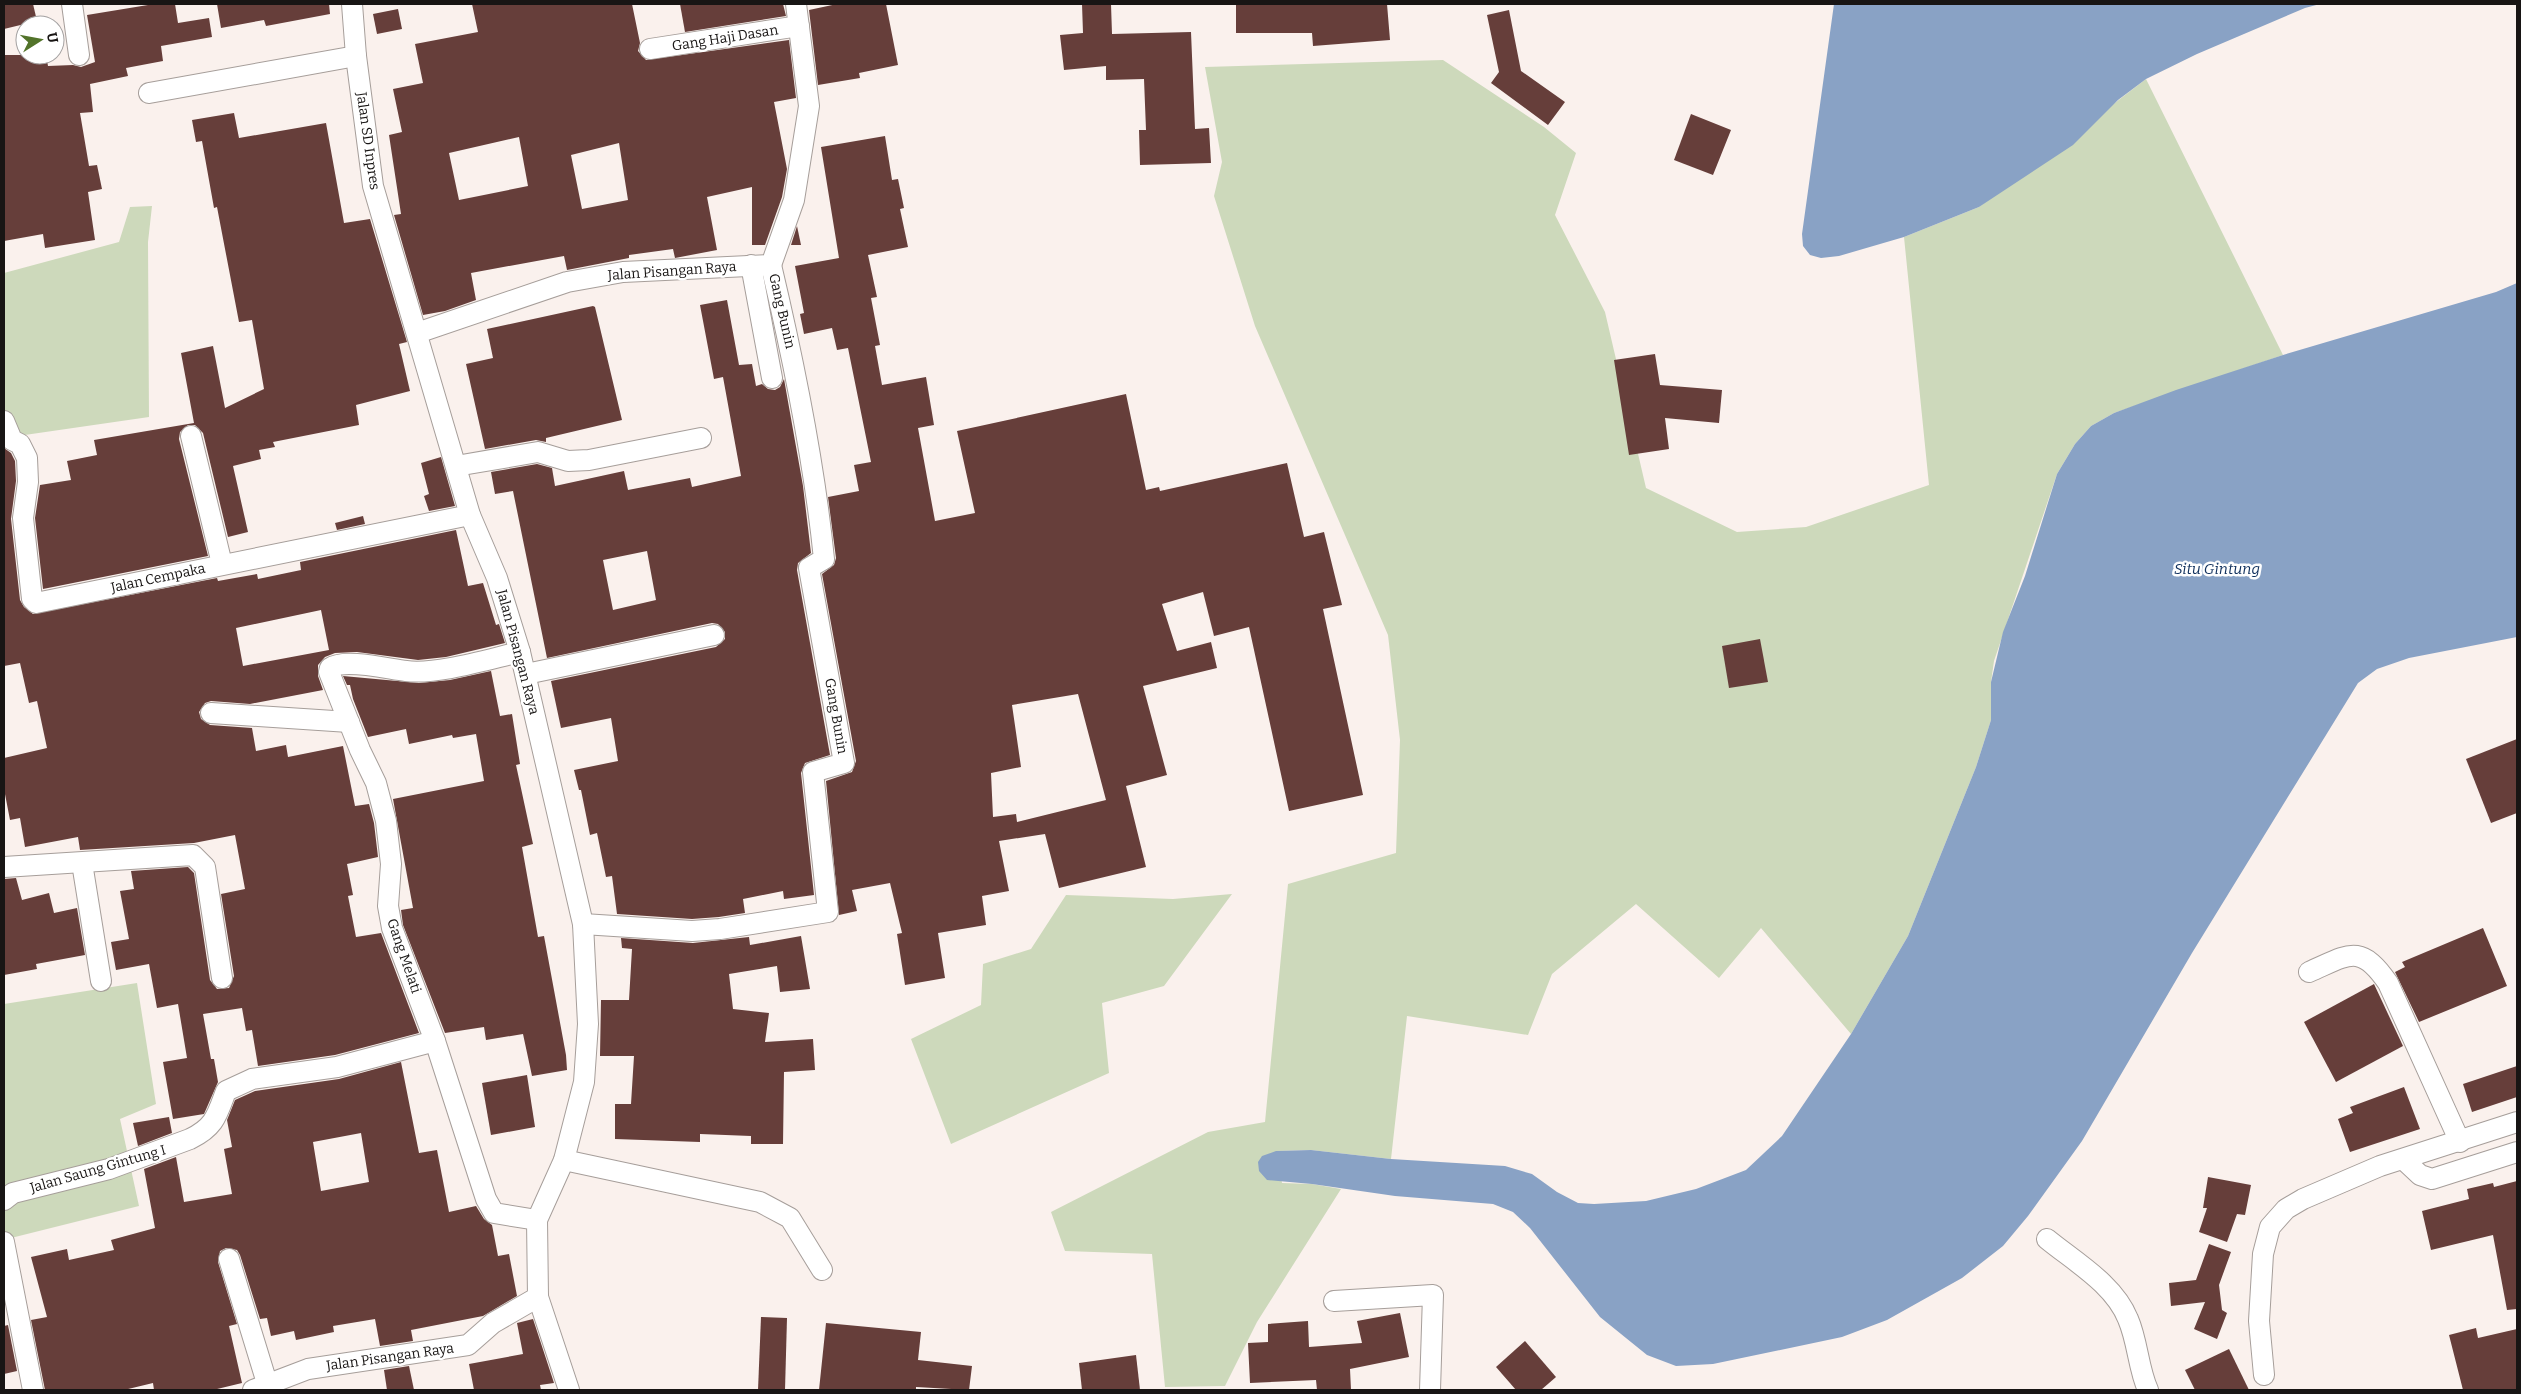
<svg xmlns="http://www.w3.org/2000/svg" width="2521" height="1394" font-family="Bitter,serif">
<rect width="100%" height="100%" fill="#faf1ed"/>
<g fill="#cdd9bb">
<path d="M 1443,60 L 1544,127 L 1576,153 L 1555,215 L 1605,312 L 1646,488 L 1737,532 L 1806,527 L 1929,485 L 1904,237 L 1979,207 L 2146,79 L 2283,355 L 2114,413 L 2091,426 L 2075,444 L 2057,474 L 1994,661 L 1991,682 L 1991,720 L 1976,767 L 1908,936 L 1851,1034 L 1761,928 L 1719,978 L 1636,904 L 1552,974 L 1528,1035 L 1407,1016 L 1391,1159 L 1311,1150 L 1276,1151 L 1282,1183 L 1312,1184 L 1341,1189 L 1257,1322 L 1225,1386 L 1165,1387 L 1152,1254 L 1065,1251 L 1051,1212 L 1208,1132 L 1265,1122 L 1288,884 L 1396,853 L 1400,740 L 1388,635 L 1255,326 L 1214,196 L 1222,162 L 1205,67 Z"/>
<path d="M 152,206 L 148,242 L 149,417 L 4,438 L 4,273 L 119,242 L 130,207 Z"/>
<path d="M 1232,894 L 1164,986 L 1102,1003 L 1109,1073 L 951,1144 L 911,1039 L 981,1005 L 983,964 L 1031,949 L 1066,895 L 1173,899 Z"/>
<path d="M 137,983 L 156,1104 L 120,1119 L 139,1206 L 7,1239 L 4,1228 L 4,1004 Z"/>
</g>
<g fill="#89a2c5">
<path d="M 1834,4 L 2320,4 L 2305,8 L 2197,54 L 2146,79 L 2118,100 L 2073,145 L 1979,207 L 1904,237 L 1839,256 L 1821,258 L 1810,255 L 1803,246 L 1802,234 Z"/>
<path d="M 2517,283 L 2517,637 L 2409,658 L 2377,669 L 2358,683 L 2192,953 L 2082,1141 L 2028,1216 L 2003,1246 L 1962,1278 L 1887,1320 L 1842,1337 L 1713,1364 L 1676,1366 L 1647,1355 L 1600,1317 L 1530,1228 L 1513,1212 L 1493,1204 L 1395,1196 L 1312,1184 L 1267,1180 L 1259,1171 L 1258,1162 L 1262,1156 L 1276,1151 L 1311,1150 L 1391,1159 L 1505,1166 L 1532,1174 L 1557,1192 L 1578,1203 L 1594,1204 L 1646,1201 L 1696,1189 L 1746,1170 L 1782,1136 L 1851,1034 L 1908,936 L 1976,767 L 1991,720 L 1991,682 L 2003,632 L 2025,576 L 2057,474 L 2075,444 L 2091,426 L 2114,413 L 2176,390 L 2283,355 L 2496,292 Z"/>
</g>
<g fill="#663e3a" fill-rule="evenodd">
<path d="M 4,4 L 33,4 L 37,21 L 4,29 Z"/>
<path d="M 154,4 L 175,4 L 178,23 L 209,18 L 212,37 L 161,46 L 163,61 L 126,68 L 128,76 L 90,84 L 93,112 L 80,113 L 89,166 L 97,165 L 102,189 L 88,192 L 95,240 L 45,248 L 43,234 L 4,241 L 4,55 L 46,55 L 48,66 L 73,65 L 81,67 L 95,62 L 87,15 Z"/>
<path d="M 217,4 L 329,4 L 330,14 L 266,26 L 264,20 L 221,28 Z"/>
<path d="M 472,4 L 632,4 L 640,43 L 638,51 L 646,60 L 789,40 L 796,98 L 774,102 L 787,169 L 782,197 L 765,245 L 752,245 L 752,187 L 707,197 L 717,250 L 675,258 L 673,249 L 629,255 L 629,258 L 567,270 L 564,256 L 471,273 L 476,300 L 445,311 L 423,315 L 394,215 L 401,214 L 389,135 L 402,132 L 393,89 L 423,83 L 415,44 L 478,32 ZM 519,137 L 528,186 L 459,200 L 449,153 ZM 619,143 L 628,200 L 582,209 L 571,155 Z"/>
<path d="M 680,4 L 783,4 L 786,16 L 685,32 Z"/>
<path d="M 837,4 L 886,4 L 898,65 L 859,73 L 860,78 L 818,85 L 809,10 Z"/>
<path d="M 1082,4 L 1111,4 L 1112,34 L 1191,32 L 1195,129 L 1209,128 L 1211,163 L 1140,165 L 1139,130 L 1146,130 L 1144,79 L 1106,80 L 1106,66 L 1064,70 L 1060,35 L 1083,33 Z"/>
<path d="M 1236,4 L 1387,4 L 1390,40 L 1313,46 L 1312,33 L 1236,33 Z"/>
<path d="M 398,9 L 402,29 L 377,34 L 373,14 Z"/>
<path d="M 1509,10 L 1521,71 L 1565,102 L 1548,125 L 1491,83 L 1499,72 L 1487,15 Z"/>
<path d="M 234,113 L 239,138 L 326,123 L 344,223 L 370,219 L 407,342 L 399,344 L 410,391 L 356,405 L 359,425 L 273,442 L 275,447 L 259,450 L 261,459 L 233,466 L 248,532 L 228,537 L 203,433 L 195,425 L 188,425 L 180,432 L 179,439 L 208,556 L 43,589 L 35,518 L 40,485 L 71,480 L 67,461 L 97,455 L 94,440 L 194,423 L 181,353 L 213,346 L 225,408 L 264,389 L 252,320 L 239,322 L 217,207 L 214,208 L 202,141 L 196,142 L 192,120 Z"/>
<path d="M 1691,114 L 1731,130 L 1713,175 L 1674,160 Z"/>
<path d="M 885,136 L 892,180 L 898,179 L 904,208 L 900,209 L 908,247 L 868,255 L 877,297 L 871,298 L 880,345 L 875,346 L 882,385 L 926,377 L 934,425 L 918,428 L 935,521 L 975,513 L 957,431 L 1126,394 L 1146,490 L 1159,487 L 1160,491 L 1287,463 L 1304,537 L 1324,532 L 1342,605 L 1323,609 L 1363,795 L 1289,811 L 1249,627 L 1214,636 L 1203,592 L 1162,604 L 1177,651 L 1211,642 L 1217,668 L 1143,686 L 1167,775 L 1126,786 L 1146,867 L 1059,888 L 1045,834 L 999,841 L 1009,891 L 982,896 L 986,925 L 938,933 L 945,978 L 905,985 L 897,934 L 902,933 L 890,883 L 852,890 L 857,911 L 839,915 L 826,781 L 852,772 L 856,761 L 822,574 L 834,565 L 836,558 L 828,497 L 859,491 L 854,465 L 871,462 L 848,348 L 837,350 L 832,328 L 804,334 L 800,314 L 804,313 L 795,266 L 839,258 L 821,147 ZM 1078,694 L 1106,800 L 1017,822 L 1016,814 L 993,817 L 991,773 L 1021,767 L 1012,705 Z"/>
<path d="M 797,226 L 801,245 L 791,245 Z"/>
<path d="M 727,300 L 739,365 L 752,364 L 756,386 L 762,384 L 768,389 L 775,390 L 780,387 L 784,379 L 803,486 L 811,553 L 798,563 L 797,570 L 830,755 L 805,763 L 801,773 L 814,895 L 784,899 L 783,891 L 743,899 L 745,913 L 719,917 L 692,919 L 617,914 L 612,876 L 606,877 L 597,833 L 590,835 L 581,790 L 579,790 L 574,770 L 618,761 L 611,718 L 561,728 L 551,681 L 716,647 L 725,639 L 725,632 L 718,624 L 712,623 L 547,658 L 513,491 L 495,494 L 491,472 L 537,464 L 552,468 L 555,486 L 624,471 L 628,490 L 690,478 L 692,487 L 741,476 L 723,377 L 714,379 L 700,305 ZM 647,551 L 656,600 L 613,610 L 603,560 Z"/>
<path d="M 593,306 L 595,307 L 622,420 L 546,438 L 546,442 L 536,440 L 485,449 L 466,364 L 493,358 L 487,329 Z"/>
<path d="M 1655,354 L 1660,385 L 1722,390 L 1719,423 L 1665,418 L 1669,449 L 1629,455 L 1614,360 Z"/>
<path d="M 4,448 L 11,453 L 15,461 L 16,481 L 11,519 L 20,600 L 24,607 L 33,614 L 217,578 L 218,581 L 257,574 L 258,579 L 301,570 L 300,562 L 456,530 L 468,586 L 483,583 L 496,625 L 499,624 L 505,643 L 446,657 L 418,660 L 357,652 L 335,653 L 325,657 L 318,665 L 318,676 L 323,690 L 250,704 L 211,701 L 205,703 L 199,712 L 201,719 L 210,725 L 252,728 L 256,751 L 286,745 L 288,757 L 343,746 L 355,806 L 369,804 L 374,823 L 378,857 L 347,864 L 353,895 L 348,896 L 356,937 L 381,933 L 419,1033 L 335,1055 L 258,1066 L 252,1030 L 246,1031 L 242,1008 L 203,1014 L 211,1059 L 214,1059 L 218,1082 L 204,1114 L 173,1119 L 163,1062 L 187,1058 L 178,1004 L 157,1008 L 149,964 L 116,970 L 111,942 L 129,939 L 120,891 L 134,889 L 131,871 L 188,867 L 194,873 L 210,980 L 217,989 L 229,988 L 234,976 L 221,894 L 245,889 L 235,835 L 194,843 L 80,850 L 78,837 L 25,847 L 20,818 L 10,820 L 4,789 L 4,758 L 47,748 L 37,701 L 29,703 L 20,663 L 4,666 ZM 321,610 L 329,650 L 243,666 L 236,628 Z"/>
<path d="M 441,457 L 455,506 L 429,511 L 424,496 L 429,494 L 421,463 Z"/>
<path d="M 363,516 L 365,524 L 337,530 L 335,523 Z"/>
<path d="M 1760,639 L 1768,682 L 1729,688 L 1722,646 Z"/>
<path d="M 491,671 L 500,716 L 512,714 L 520,764 L 516,765 L 533,844 L 522,847 L 538,937 L 544,936 L 566,1055 L 567,1070 L 532,1076 L 523,1034 L 486,1040 L 484,1027 L 445,1033 L 403,925 L 401,910 L 413,908 L 393,799 L 484,781 L 476,734 L 453,738 L 452,735 L 409,744 L 406,729 L 368,737 L 353,699 L 350,685 L 347,685 L 343,676 L 419,683 L 450,680 Z"/>
<path d="M 2517,739 L 2517,813 L 2491,823 L 2466,759 Z"/>
<path d="M 16,878 L 22,900 L 49,893 L 54,913 L 77,908 L 85,955 L 36,964 L 37,969 L 4,975 L 4,879 Z"/>
<path d="M 2483,928 L 2507,986 L 2419,1022 L 2395,972 L 2405,967 L 2402,962 Z"/>
<path d="M 801,936 L 810,989 L 780,992 L 777,966 L 729,974 L 733,1009 L 769,1013 L 765,1042 L 813,1039 L 815,1070 L 784,1072 L 783,1144 L 751,1144 L 751,1136 L 700,1134 L 700,1142 L 615,1139 L 615,1104 L 631,1104 L 634,1056 L 600,1056 L 601,1000 L 629,1000 L 632,949 L 622,948 L 621,938 L 693,943 L 749,937 L 750,945 Z"/>
<path d="M 2374,984 L 2403,1046 L 2336,1082 L 2304,1022 Z"/>
<path d="M 401,1062 L 419,1153 L 437,1150 L 449,1212 L 476,1206 L 484,1219 L 492,1225 L 498,1256 L 509,1254 L 517,1296 L 483,1316 L 411,1330 L 413,1341 L 380,1346 L 375,1319 L 333,1326 L 334,1332 L 296,1340 L 294,1331 L 271,1336 L 267,1318 L 260,1319 L 240,1255 L 237,1250 L 226,1248 L 220,1251 L 218,1262 L 237,1324 L 229,1326 L 242,1383 L 213,1390 L 154,1390 L 153,1383 L 124,1390 L 45,1390 L 31,1320 L 47,1317 L 31,1257 L 67,1249 L 69,1260 L 114,1250 L 111,1240 L 155,1228 L 144,1169 L 176,1157 L 184,1202 L 232,1194 L 224,1149 L 232,1147 L 227,1120 L 235,1100 L 255,1091 L 339,1079 ZM 361,1133 L 369,1182 L 321,1191 L 313,1142 Z"/>
<path d="M 2517,1066 L 2517,1097 L 2472,1112 L 2463,1084 Z"/>
<path d="M 527,1075 L 535,1127 L 491,1135 L 482,1083 Z"/>
<path d="M 2404,1087 L 2420,1129 L 2350,1152 L 2338,1119 L 2353,1113 L 2350,1107 Z"/>
<path d="M 169,1117 L 172,1133 L 138,1146 L 133,1123 Z"/>
<path d="M 2208,1177 L 2251,1185 L 2245,1215 L 2237,1214 L 2227,1242 L 2199,1232 L 2207,1208 L 2203,1208 Z"/>
<path d="M 2517,1181 L 2517,1309 L 2507,1310 L 2493,1235 L 2431,1250 L 2422,1211 L 2469,1199 L 2467,1189 L 2493,1183 L 2494,1187 Z"/>
<path d="M 2209,1244 L 2231,1252 L 2219,1285 L 2222,1310 L 2227,1313 L 2217,1339 L 2194,1329 L 2205,1302 L 2171,1306 L 2169,1283 L 2196,1280 Z"/>
<path d="M 1400,1313 L 1409,1357 L 1350,1369 L 1351,1390 L 1317,1390 L 1316,1380 L 1250,1383 L 1248,1343 L 1268,1342 L 1268,1324 L 1308,1321 L 1309,1347 L 1362,1343 L 1357,1321 Z"/>
<path d="M 761,1317 L 787,1318 L 785,1390 L 758,1390 Z"/>
<path d="M 533,1319 L 554,1383 L 540,1385 L 541,1390 L 474,1390 L 469,1364 L 523,1354 L 517,1323 Z"/>
<path d="M 826,1323 L 921,1332 L 918,1360 L 972,1366 L 969,1390 L 916,1387 L 916,1390 L 819,1390 Z"/>
<path d="M 8,1325 L 17,1371 L 4,1374 L 4,1326 Z"/>
<path d="M 2476,1328 L 2478,1338 L 2517,1329 L 2517,1390 L 2463,1390 L 2449,1335 Z"/>
<path d="M 1525,1341 L 1556,1377 L 1541,1390 L 1516,1390 L 1496,1367 Z"/>
<path d="M 2229,1349 L 2249,1390 L 2195,1390 L 2185,1370 Z"/>
<path d="M 1136,1355 L 1140,1390 L 1082,1390 L 1079,1363 Z"/>
<path d="M 409,1366 L 414,1390 L 387,1390 L 384,1370 Z"/>
</g>
<g fill="none" stroke-linecap="round" stroke-linejoin="round">
<defs>
<g id="street">
<path d="M 72,4 L 79,55"/>
<path d="M 650,49 L 799,26"/>
<path d="M 149,93 L 356,56"/>
<path d="M 751,265 L 772,378"/>
<path d="M 771,265 L 794,200 L 809,106 L 796,4"/>
<path d="M 417,333 L 567,282 L 623,272 L 771,265"/>
<path d="M 4,421 L 12,440 L 20,444 L 27,458 L 28,482 L 23,518 L 32,599 L 36,603 L 470,515"/>
<path d="M 191,436 L 222,564"/>
<path d="M 456,466 L 538,452 L 568,461 L 589,460 L 701,438"/>
<path d="M 520,652 C 489,659 437,675 406,671 C 388,669 345,658 330,668 L 329,672 L 360,750 L 376,783 L 386,821 L 391,864 L 388,906 L 392,928 L 435,1041 L 486,1199 L 494,1213 L 537,1220"/>
<path d="M 526,674 L 714,635"/>
<path d="M 211,713 L 349,722"/>
<path d="M 82,863 L 101,981"/>
<path d="M 4,867 L 193,855 L 205,867 L 222,978"/>
<path d="M 583,924 L 692,931 L 720,929 L 828,912 L 813,772 L 844,763 L 809,568 L 824,559 C 814,459 794,362 771,265"/>
<path d="M 2309,972 C 2348,955 2360,942 2388,983 L 2460,1142"/>
<path d="M 564,1160 L 760,1202 L 790,1218 L 822,1270"/>
<path d="M 2404,1160 L 2420,1175 L 2432,1179 L 2517,1152"/>
<path d="M 4,1200 L 13,1193 L 109,1169 L 190,1139 C 215,1127 217,1115 226,1091 L 252,1079 L 337,1067 L 435,1041"/>
<path d="M 2047,1239 C 2075,1262 2114,1284 2128,1319 C 2138,1342 2138,1368 2148,1390"/>
<path d="M 4,1242 L 33,1390"/>
<path d="M 229,1259 L 267,1383"/>
<path d="M 538,1297 L 569,1390"/>
<path d="M 1334,1301 L 1433,1295 L 1430,1390"/>
<path d="M 2264,1375 L 2259,1321 L 2263,1254 L 2270,1227 L 2286,1209 L 2303,1199 L 2380,1166 L 2517,1122"/>
<path d="M 253,1390 L 308,1369 L 468,1345 L 493,1323 L 538,1297 L 537,1220 L 564,1160 L 584,1082 L 588,1024 L 583,924 L 520,652 L 497,578 L 470,515 L 373,186 L 356,56 L 352,4"/>
</g>
</defs>
<use href="#street" stroke="#a69e9a" stroke-width="22"/>
<use href="#street" stroke="#fff" stroke-width="20"/>
</g>
<g text-anchor="middle" dominant-baseline="central" stroke-width="5" stroke-linejoin="round" paint-order="stroke">
<g font-size="14" fill="#181514" stroke="#fff">
<text transform="translate(725 38) rotate(-9)">Gang Haji Dasan</text>
<text transform="translate(368 141) rotate(82)">Jalan SD Inpres</text>
<text transform="translate(672 271) rotate(-4)">Jalan Pisangan Raya</text>
<text transform="translate(782 311) rotate(77)">Gang Bunin</text>
<text transform="translate(158 578) rotate(-12)">Jalan Cempaka</text>
<text transform="translate(518 652) rotate(75)">Jalan Pisangan Raya</text>
<text transform="translate(836 716) rotate(80)">Gang Bunin</text>
<text transform="translate(404 956) rotate(71)">Gang Melati</text>
<text transform="translate(98 1169) rotate(-16)">Jalan Saung Gintung I</text>
<text transform="translate(390 1357) rotate(-8)">Jalan Pisangan Raya</text>
</g>
<g font-size="15" font-style="italic" fill="#10305d" stroke="#fff">
<text x="2217" y="569">Situ Gintung</text>
</g>
</g>
<rect width="2521" height="1394" fill="none" stroke="#181514" stroke-width="10"/>
<g transform="translate(40 40) rotate(79)"><circle r="24" fill="#ffffff" stroke="#a3a1a1"/>
<path d="M0-4L9 19L0 12L-9 19Z" fill="#52732a"/>
<text y="-8" font-size="14" font-weight="bold" text-anchor="middle" fill="#181514">U</text>
</g>
</svg>
